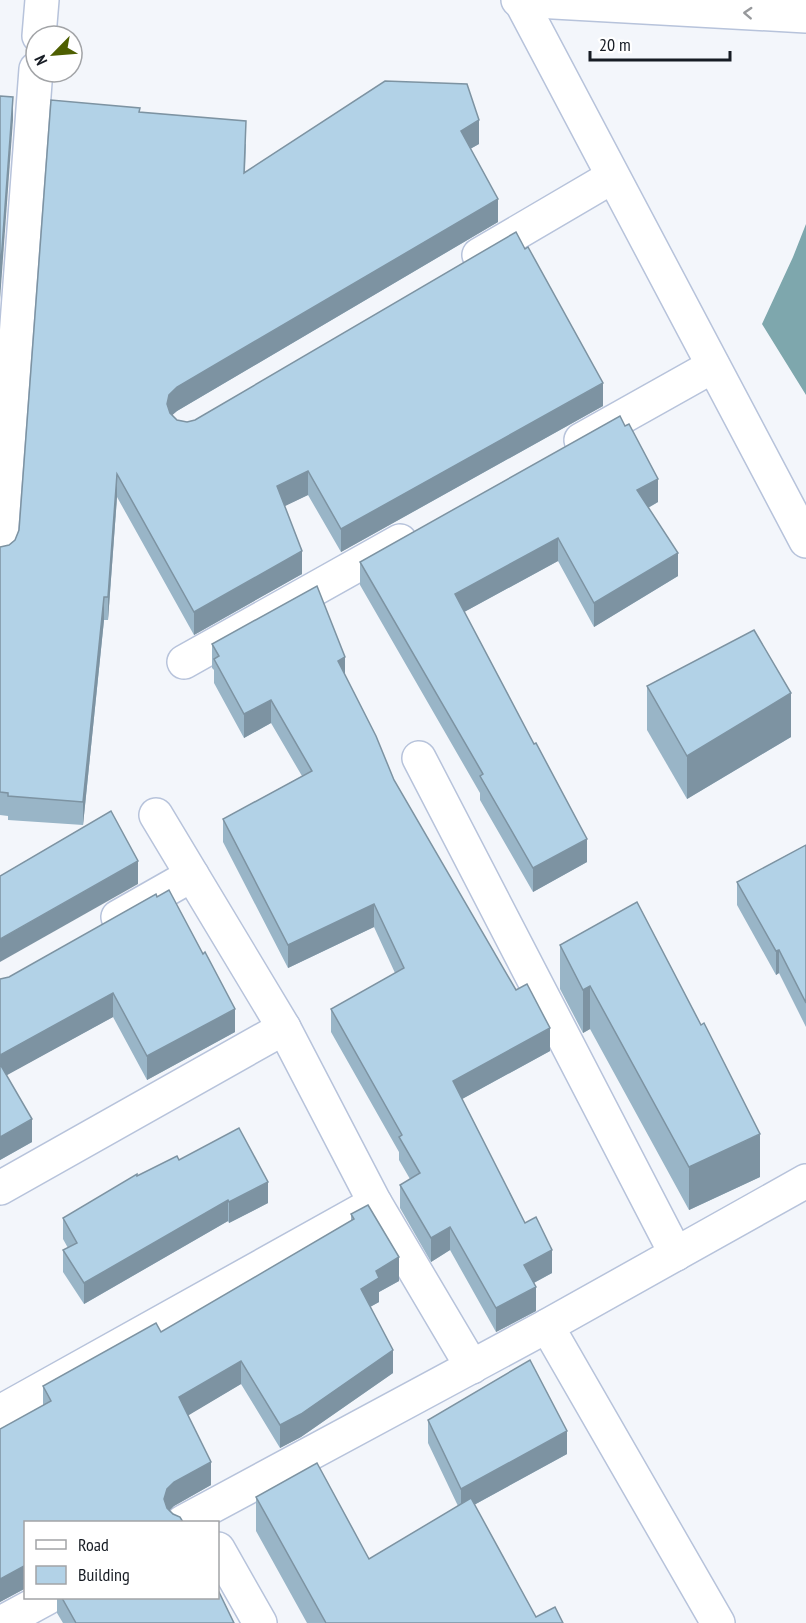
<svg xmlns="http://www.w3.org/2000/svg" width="806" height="1623" font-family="'PT Sans Narrow',sans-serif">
<rect width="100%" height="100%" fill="#f3f6fb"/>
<path fill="#7ea7ad" d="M 806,224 L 806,395 L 762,324 L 793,257 Z"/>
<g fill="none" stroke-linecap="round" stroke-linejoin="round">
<defs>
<g id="minor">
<path d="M 520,0 L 806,541"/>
<path d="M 39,36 L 42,0"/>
<path d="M 479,255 L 612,177"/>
<path d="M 581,440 L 713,366"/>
<path d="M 0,552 L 36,69"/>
<path d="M 184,662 L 400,541"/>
<path d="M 419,758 L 676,1254"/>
<path d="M 156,815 L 284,1028 L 375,1203 L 472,1367"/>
<path d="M 118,917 L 192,875"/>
<path d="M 0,1188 L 284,1028"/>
<path d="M 0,1412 L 375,1203"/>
<path d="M 183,1522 L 547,1326"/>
<path d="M 218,1549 L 260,1623"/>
<path d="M 1,1623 L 47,1598"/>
<path d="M 718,1623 L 547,1326 L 806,1181"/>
</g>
<path id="major" d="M 518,0 L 806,16"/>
</defs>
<use href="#minor" stroke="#b7c3db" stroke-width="36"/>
<use href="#major" stroke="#b7c3db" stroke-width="36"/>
<use href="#minor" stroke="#fff" stroke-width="33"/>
<use href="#major" stroke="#fff" stroke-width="33"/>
</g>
<g fill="#99b5c7">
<path d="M 140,112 L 246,144 L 245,172 L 479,144 L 470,149 L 498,222 L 177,411 L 172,415 L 177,420 L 187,422 L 603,406 L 341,552 L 308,495 L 284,506 L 302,574 L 194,635 L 117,497 L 108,620 L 104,620 L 83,825 L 8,820 L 8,816 L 0,815 L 0,547 L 9,545 L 15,540 L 19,530 Z"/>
<path d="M 658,502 L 648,508 L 678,576 L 594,627 L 558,561 L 464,612 L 587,862 L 533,892 L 480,800 L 480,793 L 360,585 L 360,562 Z"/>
<path d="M 212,644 L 345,675 L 394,780 L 550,1051 L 462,1099 L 525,1223 L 552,1273 L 534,1283 L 536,1311 L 496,1332 L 450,1250 L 431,1262 L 400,1208 L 400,1185 L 410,1179 L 399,1160 L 399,1152 L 331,1032 L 331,1009 L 395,973 L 374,927 L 288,968 L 223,842 L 223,819 L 302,776 L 271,723 L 244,738 L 214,683 L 214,670 L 212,668 Z"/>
<path d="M 647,686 L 791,737 L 687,799 L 647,730 Z"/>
<path d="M 806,845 L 806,1027 L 779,973 L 776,975 L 737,905 L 737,882 Z"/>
<path d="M 156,894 L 235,1032 L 147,1080 L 113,1017 L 6,1075 L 32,1142 L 0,1160 L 9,977 Z"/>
<path d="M 560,945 L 760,1177 L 689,1210 L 590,1029 L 583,1033 L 560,989 Z"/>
<path d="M 179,1160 L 268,1203 L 229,1223 L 228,1221 L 84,1304 L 63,1272 L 63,1250 L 68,1248 L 63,1239 L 63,1218 L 137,1176 Z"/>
<path d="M 351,1214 L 399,1281 L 379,1292 L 379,1302 L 370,1307 L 393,1373 L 301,1437 L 280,1448 L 241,1384 L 188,1415 L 211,1485 L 174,1506 L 169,1510 L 173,1514 L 26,1522 L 26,1588 L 0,1602 L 0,1429 L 43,1406 L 43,1386 L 161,1332 L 351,1221 Z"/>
<path d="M 428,1420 L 567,1454 L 474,1505 L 536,1617 L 563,1623 L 307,1623 L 256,1531 L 256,1497 L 369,1559 L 458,1506 L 428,1443 Z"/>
<path d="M 57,1598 L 218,1598 L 234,1623 L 63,1623 L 57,1613 Z"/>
</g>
<g fill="#7d93a2">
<path d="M 13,97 L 13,120 L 0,300 L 0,276 Z"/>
<path d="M 479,120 L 479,144 L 461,154 L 461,131 Z"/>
<path d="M 498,199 L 498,222 L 177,411 L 169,418 L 167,404 L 169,395 L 177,387 Z"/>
<path d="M 603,383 L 603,406 L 341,552 L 341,529 Z"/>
<path d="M 308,471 L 308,495 L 277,510 L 277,486 Z"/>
<path d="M 117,474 L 117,497 L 108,620 L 108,597 Z"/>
<path d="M 658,479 L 658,502 L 637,514 L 637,490 Z"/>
<path d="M 558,538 L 558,561 L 455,617 L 455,594 Z"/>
<path d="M 302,551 L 302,574 L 194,635 L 194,612 Z"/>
<path d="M 678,553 L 678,576 L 594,627 L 594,603 Z"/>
<path d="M 104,597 L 104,620 L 83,825 L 83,802 Z"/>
<path d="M 345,657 L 345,681 L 338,661 Z"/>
<path d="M 791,693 L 791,737 L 687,799 L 687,756 Z"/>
<path d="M 271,700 L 271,723 L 244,738 L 244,714 Z"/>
<path d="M 587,839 L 587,862 L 533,892 L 533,868 Z"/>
<path d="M 138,861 L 138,884 L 0,962 L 0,939 Z"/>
<path d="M 374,904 L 374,927 L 288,968 L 288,945 Z"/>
<path d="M 779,950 L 779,973 L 776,975 L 776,951 Z"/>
<path d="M 590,986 L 590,1029 L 583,1033 L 583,990 Z"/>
<path d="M 113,993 L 113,1017 L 0,1079 L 0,1055 Z"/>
<path d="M 235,1009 L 235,1032 L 147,1080 L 147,1056 Z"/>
<path d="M 550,1028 L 550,1051 L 453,1104 L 453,1081 Z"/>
<path d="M 32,1119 L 32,1142 L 0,1160 L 0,1137 Z"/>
<path d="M 760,1134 L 760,1177 L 689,1210 L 689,1167 Z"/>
<path d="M 268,1182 L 268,1203 L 229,1223 L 229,1202 Z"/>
<path d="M 228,1200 L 228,1221 L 84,1304 L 84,1283 Z"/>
<path d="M 450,1227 L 450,1250 L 431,1262 L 431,1238 Z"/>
<path d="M 552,1250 L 552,1273 L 524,1288 L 524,1265 Z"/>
<path d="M 399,1257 L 399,1281 L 379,1292 L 379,1302 L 361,1312 L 361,1289 L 376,1271 Z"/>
<path d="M 536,1287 L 536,1311 L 496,1332 L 496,1308 Z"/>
<path d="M 393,1350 L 393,1373 L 301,1437 L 280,1448 L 280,1425 Z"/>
<path d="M 241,1361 L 241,1384 L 179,1421 L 179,1397 Z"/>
<path d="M 567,1431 L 567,1454 L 461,1512 L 461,1489 Z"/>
<path d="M 211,1462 L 211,1485 L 174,1506 L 167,1513 L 164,1499 L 167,1489 L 174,1482 Z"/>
<path d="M 26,1565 L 26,1588 L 0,1602 L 0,1579 Z"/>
</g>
<g fill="#b2d2e7" stroke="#7d93a2" stroke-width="1.5">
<path d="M 385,81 L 467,84 L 479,120 L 461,131 L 498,199 L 177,387 L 169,395 L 167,404 L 170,413 L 177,420 L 187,422 L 195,420 L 516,232 L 525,249 L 528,247 L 603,383 L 341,529 L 308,471 L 277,486 L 302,551 L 194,612 L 117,474 L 108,597 L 104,597 L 83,802 L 8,796 L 8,793 L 0,792 L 0,547 L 9,545 L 15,540 L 19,530 L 51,100 L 140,108 L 139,112 L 246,121 L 244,173 Z"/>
<path d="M 0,96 L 13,97 L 0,276 Z"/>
<path d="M 620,416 L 625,426 L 629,424 L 658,479 L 637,490 L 678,553 L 594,603 L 558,538 L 455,594 L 534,744 L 536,743 L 587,839 L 533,868 L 480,776 L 483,774 L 360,562 Z"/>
<path d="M 317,586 L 345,657 L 338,661 L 376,736 L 394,780 L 516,990 L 527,984 L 550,1028 L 453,1081 L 525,1223 L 536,1217 L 552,1250 L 524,1265 L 536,1287 L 496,1308 L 450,1227 L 431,1238 L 400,1185 L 420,1173 L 399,1137 L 402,1135 L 331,1009 L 404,968 L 374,904 L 288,945 L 223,819 L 312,771 L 271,700 L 244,714 L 214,659 L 219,656 L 212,644 Z"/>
<path d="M 754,630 L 791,693 L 687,756 L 647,686 Z"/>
<path d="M 111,811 L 138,861 L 0,939 L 0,876 Z"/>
<path d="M 806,845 L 806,1003 L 779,950 L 776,951 L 737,882 Z"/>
<path d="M 169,890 L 203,954 L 205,952 L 235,1009 L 147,1056 L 113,993 L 0,1055 L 0,979 L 9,977 L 156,894 L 157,897 Z"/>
<path d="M 637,902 L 701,1025 L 704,1023 L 760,1134 L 689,1167 L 590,986 L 583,990 L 560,945 Z"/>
<path d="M 0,1064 L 32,1119 L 0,1137 Z"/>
<path d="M 239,1128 L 268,1182 L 229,1202 L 228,1200 L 84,1283 L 63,1250 L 77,1243 L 63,1218 L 137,1174 L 137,1176 L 177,1156 L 179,1160 Z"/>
<path d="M 368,1205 L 399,1257 L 376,1271 L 379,1278 L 361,1289 L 393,1350 L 301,1414 L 280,1425 L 241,1361 L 179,1397 L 211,1462 L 174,1482 L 167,1489 L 164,1499 L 167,1508 L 173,1514 L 180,1517 L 183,1522 L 26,1522 L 26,1565 L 0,1579 L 0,1429 L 51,1401 L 43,1386 L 156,1323 L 161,1332 L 354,1219 L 351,1214 Z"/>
<path d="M 530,1360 L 567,1431 L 461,1489 L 428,1420 Z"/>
<path d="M 317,1463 L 369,1559 L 471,1498 L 536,1617 L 555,1607 L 563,1623 L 326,1623 L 256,1497 Z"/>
<path d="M 218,1590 L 234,1623 L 76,1623 L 62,1598 L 218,1598 Z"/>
</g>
<defs><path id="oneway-chevron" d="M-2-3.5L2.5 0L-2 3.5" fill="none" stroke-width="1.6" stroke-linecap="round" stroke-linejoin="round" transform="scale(1.5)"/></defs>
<use stroke="#97999c" href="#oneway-chevron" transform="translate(748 13) rotate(-177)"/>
<rect x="24" y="1521" width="195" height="78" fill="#ffffff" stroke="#a2a4a7" stroke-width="1.5"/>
<rect x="36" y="1540" width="30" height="9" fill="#ffffff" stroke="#a2a4a7" stroke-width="1.5"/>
<text x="78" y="1551" font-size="18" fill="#171c24">Road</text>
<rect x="36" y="1566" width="30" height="18" fill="#b2d2e7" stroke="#a2a4a7" stroke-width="1.5"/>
<text x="78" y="1581" font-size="18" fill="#171c24">Building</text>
<g transform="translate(54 54) rotate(245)"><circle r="28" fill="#ffffff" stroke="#a2a4a7" stroke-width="1.5"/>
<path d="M0-4.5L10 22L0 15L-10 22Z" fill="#4e5f01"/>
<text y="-9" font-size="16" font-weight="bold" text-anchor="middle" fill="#171c24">N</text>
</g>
<path d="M590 51v9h140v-9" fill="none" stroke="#171c24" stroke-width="3"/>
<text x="599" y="51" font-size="18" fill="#171c24" stroke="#ffffff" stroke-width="4.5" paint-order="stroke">20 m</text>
</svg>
